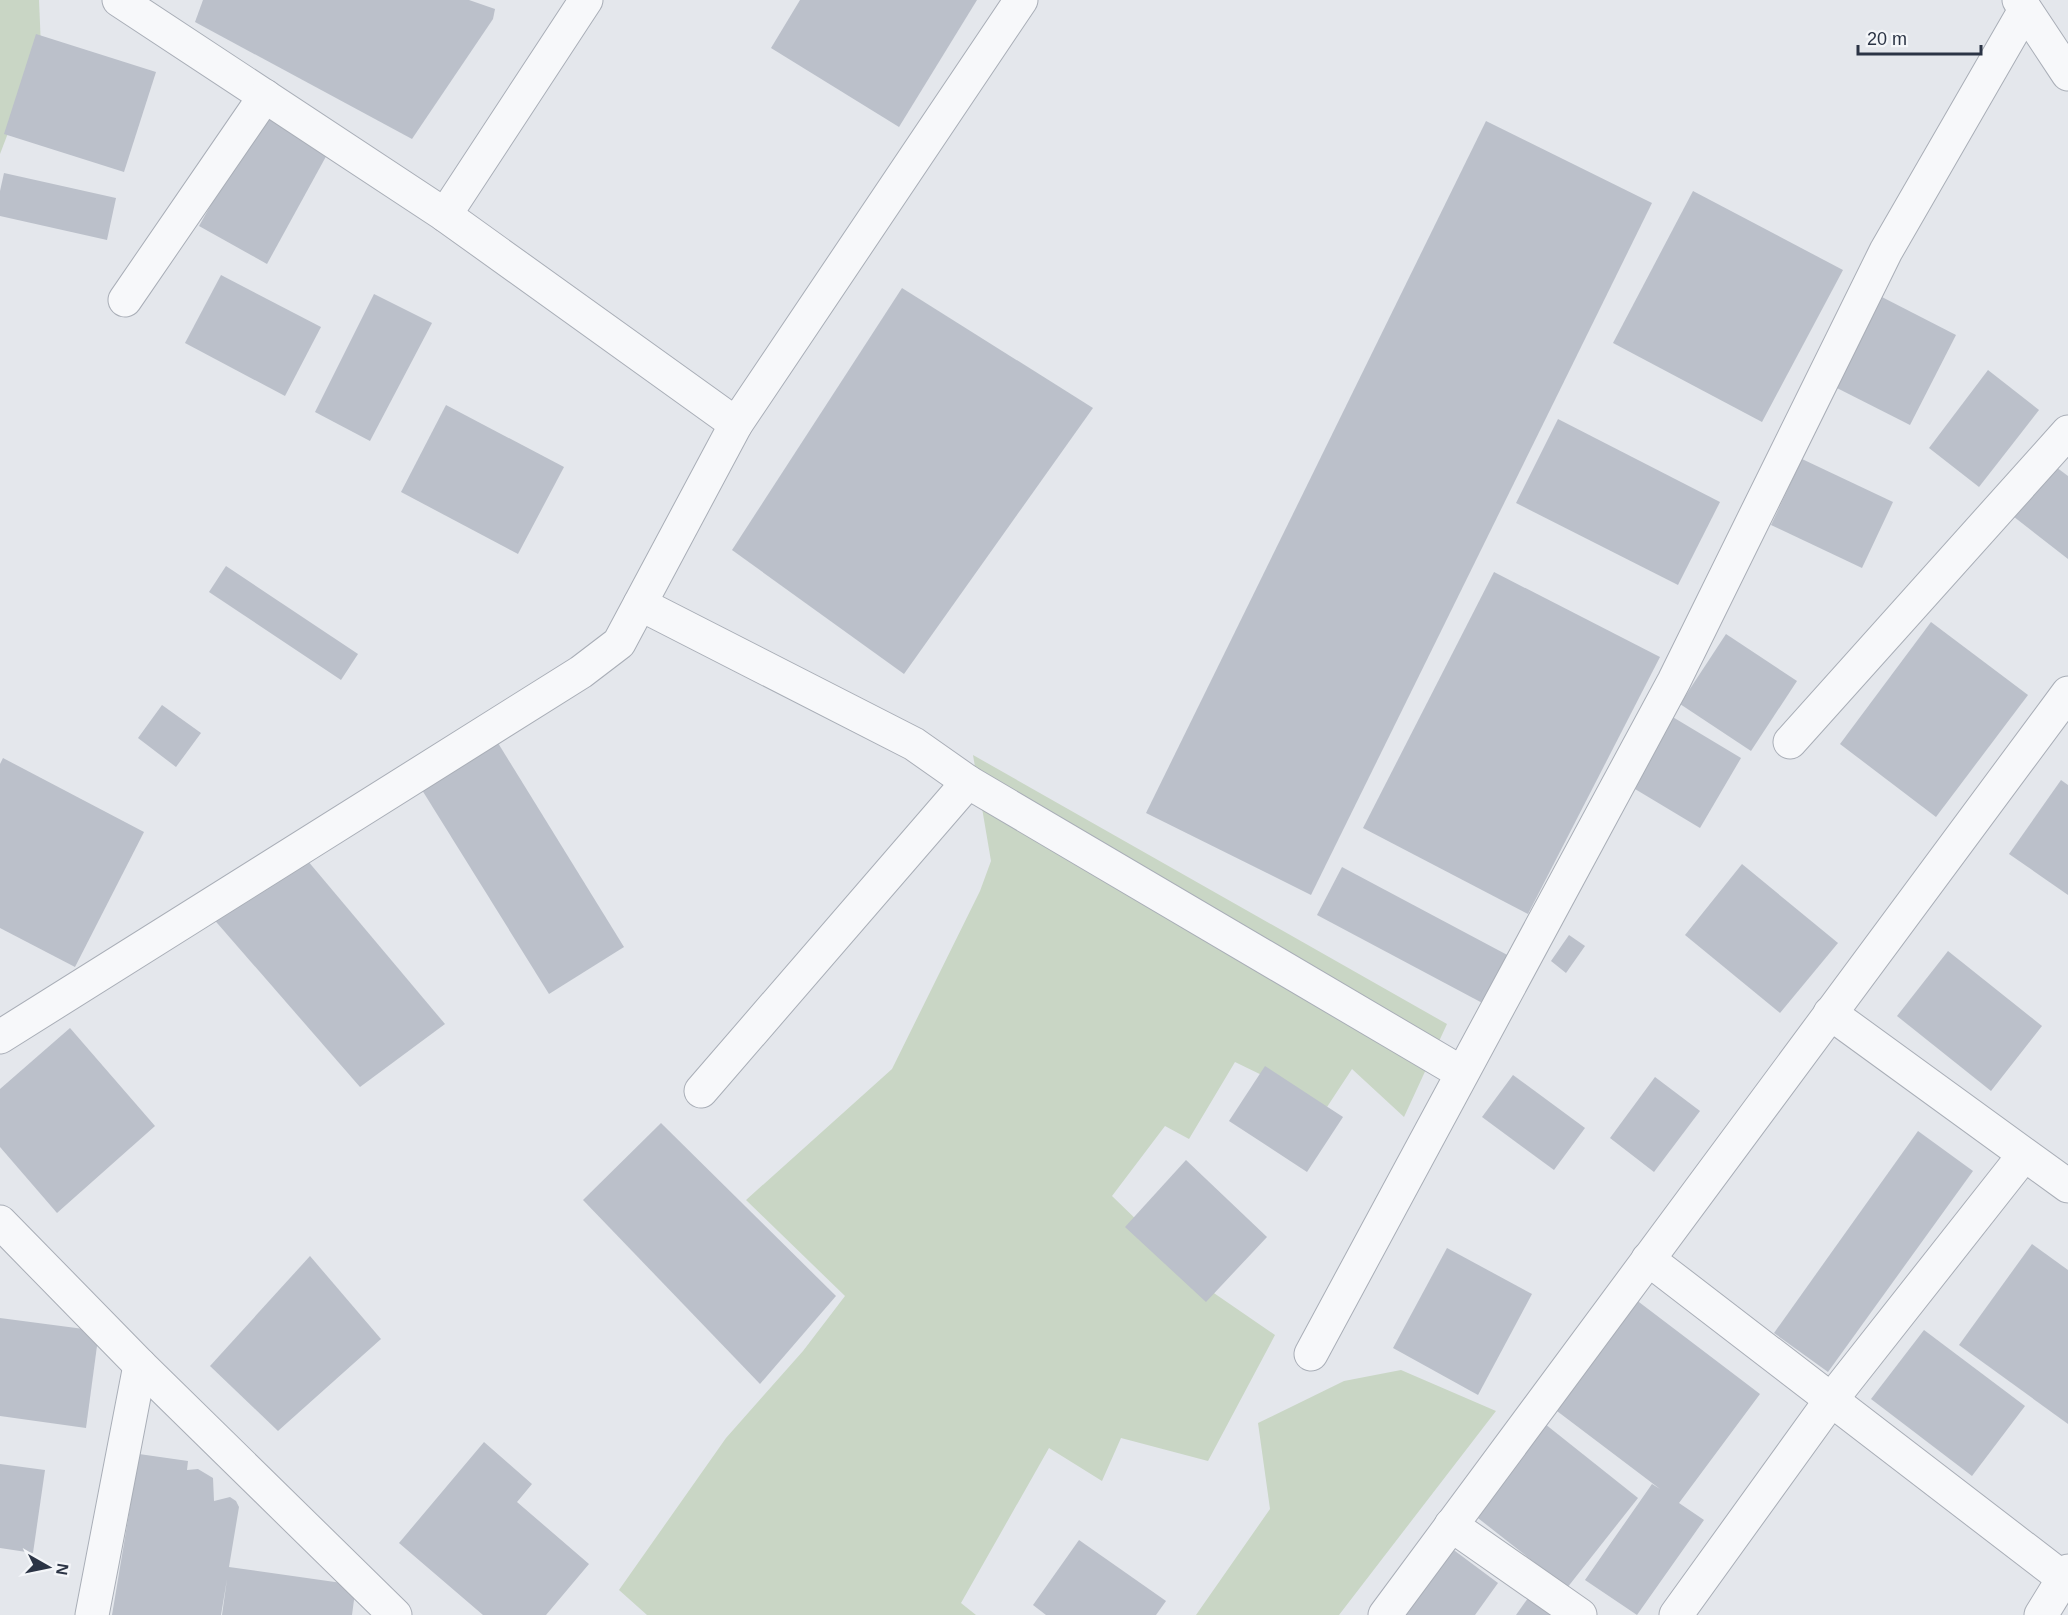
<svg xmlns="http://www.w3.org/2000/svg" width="2068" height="1615" font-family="Helvetica,sans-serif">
<rect width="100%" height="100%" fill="#e4e7ec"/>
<g fill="#c9d6c5">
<path d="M 0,0 L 39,0 L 41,47 L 0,154 Z"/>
<path d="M 973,755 L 1447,1024 L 1404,1117 L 1352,1069 L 1327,1107 L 1235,1062 L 1189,1139 L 1165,1126 L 1112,1196 L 1208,1289 L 1275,1335 L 1208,1461 L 1121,1438 L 1102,1481 L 1049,1448 L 961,1603 L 976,1615 L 647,1615 L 619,1590 L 726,1438 L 803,1351 L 845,1296 L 746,1200 L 892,1069 L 980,891 L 991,861 Z"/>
<path d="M 1401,1370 L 1496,1411 L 1339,1615 L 1196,1615 L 1270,1509 L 1258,1423 L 1344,1381 Z"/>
</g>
<g fill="#bbc0ca">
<path d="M 203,0 L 469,0 L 495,9 L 493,19 L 412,139 L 195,22 Z"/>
<path d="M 800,0 L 977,0 L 899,127 L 771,48 Z"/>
<path d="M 36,34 L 156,72 L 124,172 L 4,134 Z"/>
<path d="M 262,114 L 329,151 L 267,264 L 199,226 Z"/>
<path d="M 1486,121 L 1652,203 L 1311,895 L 1146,813 Z"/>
<path d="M 4,173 L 116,198 L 107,240 L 0,216 L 0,191 Z"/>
<path d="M 1693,191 L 1843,270 L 1762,422 L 1613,343 Z"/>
<path d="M 221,275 L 321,327 L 285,396 L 185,343 Z"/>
<path d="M 902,288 L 1093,408 L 904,674 L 732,550 Z"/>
<path d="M 374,294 L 432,323 L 370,441 L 315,412 Z"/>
<path d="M 1878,295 L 1956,335 L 1910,425 L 1831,385 Z"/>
<path d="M 1988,370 L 2039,410 L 1979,487 L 1929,448 Z"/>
<path d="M 446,405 L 564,467 L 518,554 L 401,492 Z"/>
<path d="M 1558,419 L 1720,502 L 1678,585 L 1516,503 Z"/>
<path d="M 1802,459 L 1893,502 L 1862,568 L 1771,525 Z"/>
<path d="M 2048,461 L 2068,476 L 2068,559 L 2009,513 Z"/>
<path d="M 226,566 L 358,654 L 341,680 L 209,592 Z"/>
<path d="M 1494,572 L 1660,657 L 1528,914 L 1363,828 Z"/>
<path d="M 1931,622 L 2028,695 L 1936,817 L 1840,744 Z"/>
<path d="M 1726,634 L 1797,681 L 1751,751 L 1680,704 Z"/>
<path d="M 162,705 L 201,733 L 176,767 L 138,738 Z"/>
<path d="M 1671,716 L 1741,758 L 1700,828 L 1630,786 Z"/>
<path d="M 498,743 L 624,947 L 549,994 L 422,790 Z"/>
<path d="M 3,758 L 144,832 L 75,967 L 0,928 L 0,764 Z"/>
<path d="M 2061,780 L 2068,785 L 2068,895 L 2009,854 Z"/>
<path d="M 302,854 L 445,1024 L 360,1087 L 211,916 Z"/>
<path d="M 1742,864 L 1838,943 L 1780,1013 L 1685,935 Z"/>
<path d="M 1342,867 L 1513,958 L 1488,1006 L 1317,915 Z"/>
<path d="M 1569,935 L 1585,946 L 1566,973 L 1551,961 Z"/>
<path d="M 1948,951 L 2042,1026 L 1991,1091 L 1897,1016 Z"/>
<path d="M 70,1028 L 155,1126 L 57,1213 L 0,1147 L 0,1089 Z"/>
<path d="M 1265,1066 L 1343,1117 L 1307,1172 L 1229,1121 Z"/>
<path d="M 1513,1075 L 1585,1128 L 1554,1170 L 1482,1117 Z"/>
<path d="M 1655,1077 L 1700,1111 L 1654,1172 L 1610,1138 Z"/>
<path d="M 661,1123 L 836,1296 L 760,1384 L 583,1200 Z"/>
<path d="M 1918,1131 L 1973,1171 L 1828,1372 L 1774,1333 Z"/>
<path d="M 1186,1160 L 1267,1237 L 1206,1302 L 1125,1227 Z"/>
<path d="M 2032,1244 L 2068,1270 L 2068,1424 L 1959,1345 Z"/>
<path d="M 1447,1248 L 1532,1294 L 1478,1395 L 1393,1348 Z"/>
<path d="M 310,1256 L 381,1339 L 278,1431 L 210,1366 Z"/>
<path d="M 1631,1296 L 1760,1394 L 1679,1503 L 1704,1520 L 1637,1615 L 1585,1580 L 1652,1484 L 1660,1489 L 1549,1405 Z"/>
<path d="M 0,1318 L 99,1331 L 86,1428 L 0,1416 Z"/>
<path d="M 1924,1330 L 2025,1406 L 1972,1476 L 1871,1399 Z"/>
<path d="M 1540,1420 L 1638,1498 L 1567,1588 L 1469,1511 Z"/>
<path d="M 484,1442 L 532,1484 L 517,1502 L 589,1564 L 546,1615 L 483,1615 L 399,1543 Z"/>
<path d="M 139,1454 L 188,1461 L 187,1470 L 198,1469 L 213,1478 L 214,1501 L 230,1497 L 236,1501 L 239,1507 L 229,1567 L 356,1585 L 352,1615 L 222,1615 L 227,1579 L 221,1615 L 112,1615 Z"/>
<path d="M 0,1464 L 45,1470 L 33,1553 L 0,1548 Z"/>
<path d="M 1079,1540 L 1166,1601 L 1156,1615 L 1046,1615 L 1033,1605 Z"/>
<path d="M 1451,1548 L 1498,1583 L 1475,1615 L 1402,1615 Z"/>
<path d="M 1528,1598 L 1552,1615 L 1516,1615 Z"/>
</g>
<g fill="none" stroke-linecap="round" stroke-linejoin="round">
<defs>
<g id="minor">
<path d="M 119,0 L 445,215 L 736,424"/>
<path d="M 2019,0 L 2068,74"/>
<path d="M 445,215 L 586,0"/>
<path d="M 125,300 L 265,96"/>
<path d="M 640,604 L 914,744 L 968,782 L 1462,1073"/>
<path d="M 1790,742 L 2068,432"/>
<path d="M 1830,1013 L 2068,1186"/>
<path d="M 0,1037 L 581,672 L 619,643 L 736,424 L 1021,0"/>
<path d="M 701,1091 L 968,782"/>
<path d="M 0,1222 L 140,1365 L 395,1615"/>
<path d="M 1648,1259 L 2063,1578"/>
<path d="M 1311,1354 L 1674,681 L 1886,251 L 2025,10"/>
<path d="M 1451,1525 L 1580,1615"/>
<path d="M 92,1615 L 140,1365"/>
<path d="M 1385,1615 L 2068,693"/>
<path d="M 1676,1615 L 1831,1400 L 2024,1155"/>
<path d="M 2041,1615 L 2068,1571"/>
</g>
</defs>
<use href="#minor" stroke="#a9aeb7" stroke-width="35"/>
<use href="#minor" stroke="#f7f8fa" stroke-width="33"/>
</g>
<g transform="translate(48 1567) rotate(99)" stroke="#f4f6f9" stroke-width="4.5" paint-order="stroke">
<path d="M0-4.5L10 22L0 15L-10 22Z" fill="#2b3445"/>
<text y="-9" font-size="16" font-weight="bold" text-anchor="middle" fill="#2b3445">N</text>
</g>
<path d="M1858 45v9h123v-9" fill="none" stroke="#2b3445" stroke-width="3"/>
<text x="1867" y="45" font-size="18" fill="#2b3445" stroke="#f4f6f9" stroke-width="4.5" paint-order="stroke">20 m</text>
</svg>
